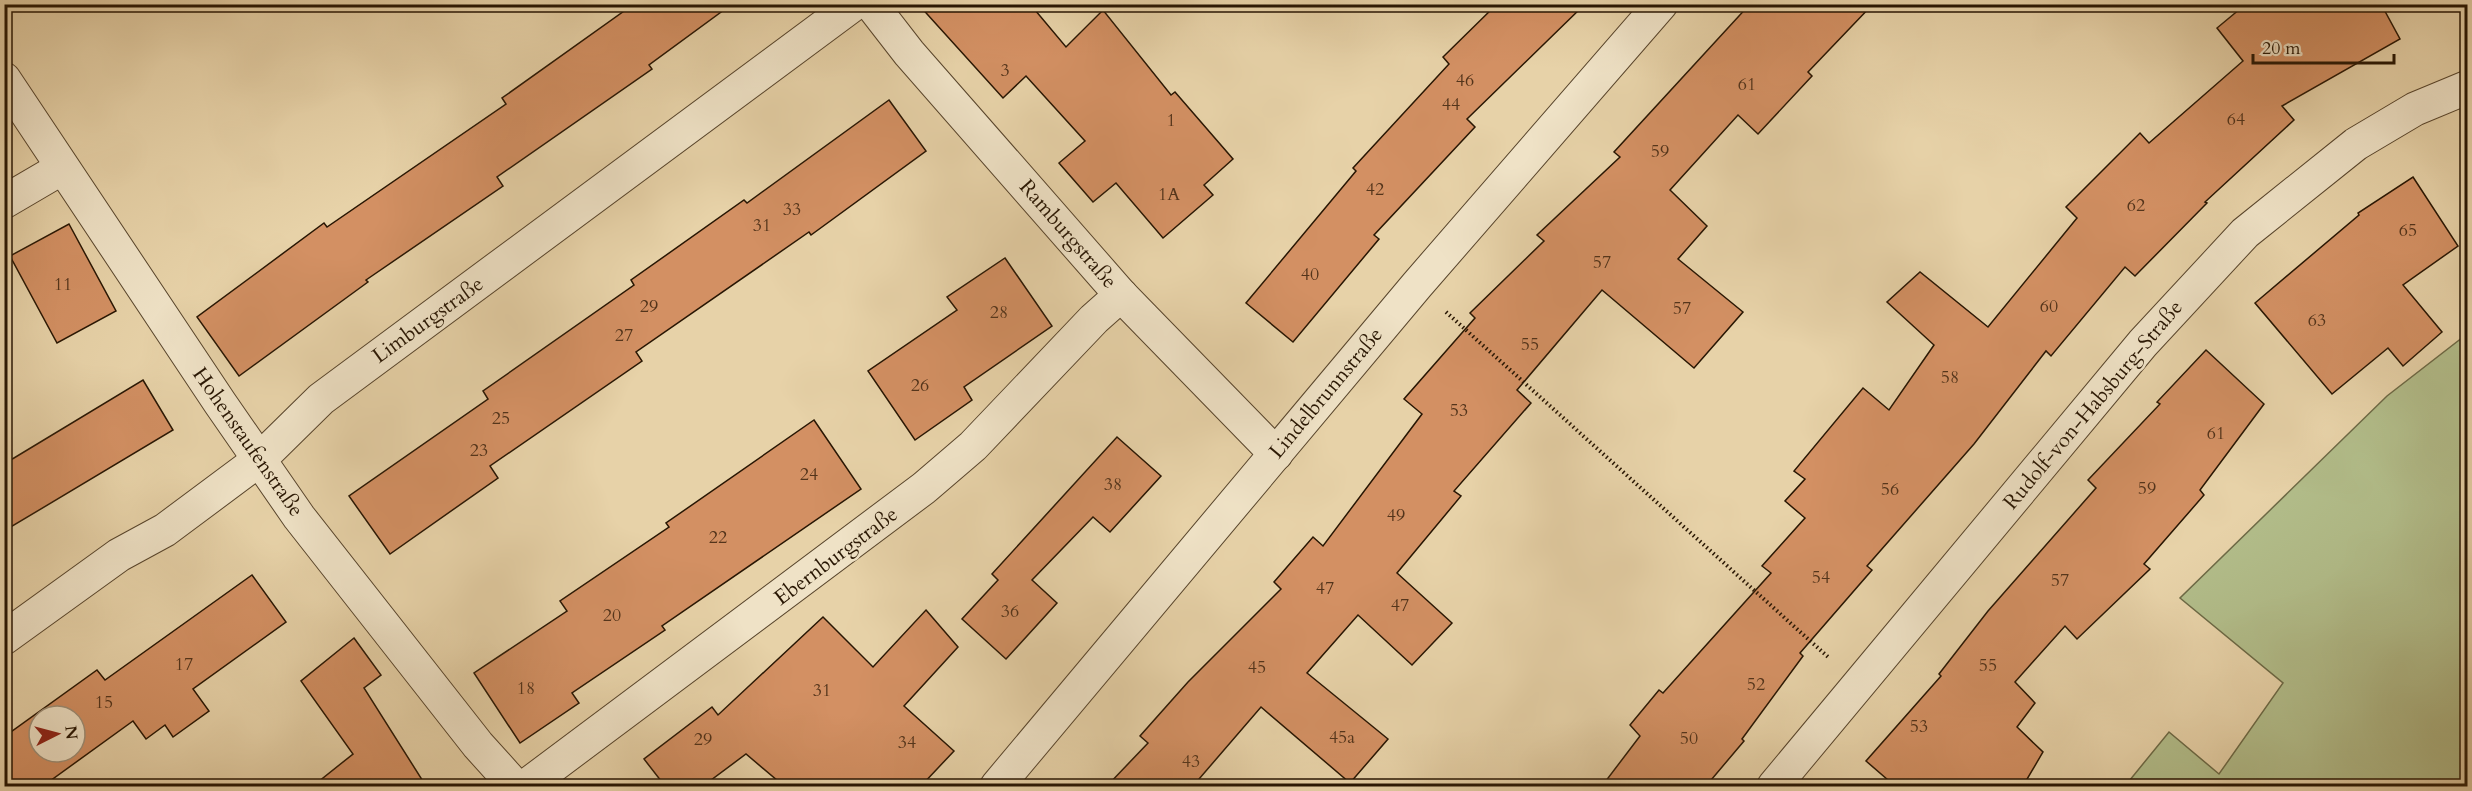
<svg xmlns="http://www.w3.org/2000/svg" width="2472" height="791" font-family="Cardo,serif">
<rect width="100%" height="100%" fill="#e7d2a8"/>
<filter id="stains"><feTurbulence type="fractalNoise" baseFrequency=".00333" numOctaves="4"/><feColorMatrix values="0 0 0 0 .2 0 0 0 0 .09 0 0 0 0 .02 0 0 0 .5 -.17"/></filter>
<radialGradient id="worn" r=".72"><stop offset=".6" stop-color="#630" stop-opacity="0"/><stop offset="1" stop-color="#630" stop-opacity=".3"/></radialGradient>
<path fill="#b2bd8a" stroke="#6d6a46" stroke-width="1.5" d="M 2467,334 L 2467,786 L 2125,786 L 2169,732 L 2219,774 L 2283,683 L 2180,598 L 2387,396 Z"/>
<g fill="#d39063" stroke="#281603" stroke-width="1.5" fill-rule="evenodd">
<path d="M 634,4 L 732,4 L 649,65 L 652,69 L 497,177 L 503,186 L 366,280 L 368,282 L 239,376 L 197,317 L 324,223 L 327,227 L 506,104 L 502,98 Z"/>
<path d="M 918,4 L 1030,4 L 1066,47 L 1103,10 L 1171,95 L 1175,92 L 1233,159 L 1204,185 L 1213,195 L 1163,238 L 1116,183 L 1093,202 L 1059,163 L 1085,141 L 1026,76 L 1003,98 Z"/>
<path d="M 1497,4 L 1585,4 L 1467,119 L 1475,127 L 1374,235 L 1379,239 L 1293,342 L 1246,303 L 1356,171 L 1353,168 L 1449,64 L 1443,57 Z"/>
<path d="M 1750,4 L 1873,4 L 1808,72 L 1812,76 L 1758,134 L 1738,115 L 1670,190 L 1707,226 L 1678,259 L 1743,312 L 1694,368 L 1602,290 L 1517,390 L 1531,403 L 1454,491 L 1461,496 L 1397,573 L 1452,623 L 1412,665 L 1358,615 L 1307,673 L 1388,739 L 1350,783 L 1261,707 L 1193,786 L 1107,786 L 1148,743 L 1140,736 L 1188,682 L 1281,589 L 1274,582 L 1313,537 L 1323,546 L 1422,414 L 1404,399 L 1475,318 L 1470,313 L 1544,241 L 1537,235 L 1620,157 L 1614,152 Z"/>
<path d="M 2246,4 L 2381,4 L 2400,39 L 2282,106 L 2294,120 L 2205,202 L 2207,203 L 2135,276 L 2125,267 L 2051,356 L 2046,351 L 1974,444 L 1867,566 L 1872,570 L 1800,653 L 1803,656 L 1742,739 L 1744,741 L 1706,786 L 1602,786 L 1640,736 L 1630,725 L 1659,690 L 1663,693 L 1771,573 L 1762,566 L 1805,518 L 1785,501 L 1805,479 L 1794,471 L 1863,388 L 1889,410 L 1934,345 L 1887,302 L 1920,272 L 1988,327 L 2077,218 L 2066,207 L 2140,133 L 2149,143 L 2243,61 L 2217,28 Z"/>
<path d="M 889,100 L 926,151 L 811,235 L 809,232 L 636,352 L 642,361 L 490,466 L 498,478 L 390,554 L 349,496 L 488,399 L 483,391 L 634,285 L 631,280 L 744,200 L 747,203 Z"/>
<path d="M 2413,177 L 2458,246 L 2403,285 L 2442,332 L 2403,366 L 2388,348 L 2332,394 L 2255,303 L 2359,215 L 2358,213 Z"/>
<path d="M 69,224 L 116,311 L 57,343 L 10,256 Z"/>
<path d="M 1005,258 L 1052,326 L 964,387 L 972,400 L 915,440 L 868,371 L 957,310 L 947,297 Z"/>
<path d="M 2206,350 L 2264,404 L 2200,490 L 2204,495 L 2144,564 L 2150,569 L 2077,639 L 2065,626 L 2015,682 L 2035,703 L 2017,727 L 2043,752 L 2023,786 L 1895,786 L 1866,761 L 1941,676 L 1939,674 L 1988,611 L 2096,488 L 2088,480 L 2160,404 L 2157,402 Z"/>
<path d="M 143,380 L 173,430 L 4,531 L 4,464 Z"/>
<path d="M 814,420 L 861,489 L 662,626 L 665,630 L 572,693 L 579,703 L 520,743 L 474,673 L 567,611 L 560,601 L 669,527 L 666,523 Z"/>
<path d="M 1117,437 L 1161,476 L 1110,532 L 1093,517 L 1032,580 L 1057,603 L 1006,659 L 962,619 L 998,580 L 992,574 Z"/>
<path d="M 252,575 L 286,622 L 193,689 L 209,711 L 173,737 L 165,725 L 146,739 L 133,721 L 43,786 L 4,786 L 4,737 L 97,670 L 105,680 ZM 39,716 L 75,716 L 75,752 L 39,752 Z"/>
<path d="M 926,610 L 958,647 L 904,706 L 954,751 L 921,786 L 784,786 L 746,754 L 703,786 L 665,786 L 644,759 L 712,707 L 718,715 L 823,617 L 873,667 Z"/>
<path d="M 354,638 L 381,675 L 364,688 L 426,786 L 313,786 L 353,754 L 301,681 Z"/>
</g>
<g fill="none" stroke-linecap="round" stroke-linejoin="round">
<defs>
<g id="minor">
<path d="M 871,4 L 909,53 L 1121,295 L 1276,454"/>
<path d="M 4,79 L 220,403 L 299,517 L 478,745 L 515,786"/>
<path d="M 4,202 L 62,168"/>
<path d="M 4,638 L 119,555 L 165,530 L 259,460 L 321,399 L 854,4"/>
<path d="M 526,786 L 924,488 L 973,446 L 1094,319 L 1121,295"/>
<path d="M 997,786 L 1417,285 L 1661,4"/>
<path d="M 1774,786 L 2143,343 L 2245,233 L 2356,144 L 2415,109 L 2468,87"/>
</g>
</defs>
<use href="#minor" stroke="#58452c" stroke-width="35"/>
<path stroke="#281603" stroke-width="4" stroke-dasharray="1.5 3" stroke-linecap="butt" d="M 1446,312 L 1828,657"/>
<use href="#minor" stroke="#efe2c6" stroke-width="33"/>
</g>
<g text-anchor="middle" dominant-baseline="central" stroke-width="5" stroke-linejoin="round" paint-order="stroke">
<g font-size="18" fill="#53341b">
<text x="1005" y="70">3</text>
<text x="1465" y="80">46</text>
<text x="1747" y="84">61</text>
<text x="1451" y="104">44</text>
<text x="2236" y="119">64</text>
<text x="1171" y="120">1</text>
<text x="1660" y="151">59</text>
<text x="1375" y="189">42</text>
<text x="1169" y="194">1A</text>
<text x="2136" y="205">62</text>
<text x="792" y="209">33</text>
<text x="762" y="225">31</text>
<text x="2408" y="230">65</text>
<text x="1602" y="262">57</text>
<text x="1310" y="274">40</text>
<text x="63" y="284">11</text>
<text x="649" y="306">29</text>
<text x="2049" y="306">60</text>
<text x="1682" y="308">57</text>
<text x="999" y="312">28</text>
<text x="2317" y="320">63</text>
<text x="624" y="335">27</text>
<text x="1530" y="344">55</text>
<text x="1950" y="377">58</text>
<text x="920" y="385">26</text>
<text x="1459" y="410">53</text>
<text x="501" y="418">25</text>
<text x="2216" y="433">61</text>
<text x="479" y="450">23</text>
<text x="809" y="474">24</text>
<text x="1113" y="484">38</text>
<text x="2147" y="488">59</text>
<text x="1890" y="489">56</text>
<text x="1396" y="515">49</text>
<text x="718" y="537">22</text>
<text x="1821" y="577">54</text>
<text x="2060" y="580">57</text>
<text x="1325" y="588">47</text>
<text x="1400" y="605">47</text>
<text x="1010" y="611">36</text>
<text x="612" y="615">20</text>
<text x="184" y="664">17</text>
<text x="1988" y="665">55</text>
<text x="1257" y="667">45</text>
<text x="1756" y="684">52</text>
<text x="526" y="688">18</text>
<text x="822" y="690">31</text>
<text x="104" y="702">15</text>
<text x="1919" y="726">53</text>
<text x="1342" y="737">45a</text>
<text x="1689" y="738">50</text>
<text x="703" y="739">29</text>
<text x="907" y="742">34</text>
<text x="1191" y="761">43</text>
</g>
<g font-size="21" fill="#281603" stroke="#efe2c6">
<text transform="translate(1068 234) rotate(49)">Ramburgstraße</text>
<text transform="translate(428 320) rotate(-36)">Limburgstraße</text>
<text transform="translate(1326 393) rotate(-50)">Lindelbrunnstraße</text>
<text transform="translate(2093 405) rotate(-50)">Rudolf-von-Habsburg-Straße</text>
<text transform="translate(248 442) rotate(55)">Hohenstaufenstraße</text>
<text transform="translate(836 556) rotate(-37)">Ebernburgstraße</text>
</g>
</g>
<rect width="2472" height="791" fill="none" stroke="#e7d2a8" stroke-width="24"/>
<rect x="6" y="6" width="2460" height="779" fill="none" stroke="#281603" stroke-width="3"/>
<rect x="12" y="12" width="2448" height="767" fill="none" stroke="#281603" stroke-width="1.5"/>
<g transform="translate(57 734) rotate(84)"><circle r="28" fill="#efe2c6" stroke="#9f9078" stroke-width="1.5"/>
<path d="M0-4.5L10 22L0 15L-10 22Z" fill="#8f2418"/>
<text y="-9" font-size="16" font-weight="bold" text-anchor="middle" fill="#281603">N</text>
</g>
<path d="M2253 54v9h141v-9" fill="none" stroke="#281603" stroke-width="3"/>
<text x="2262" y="54" font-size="18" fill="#281603" stroke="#efe2c6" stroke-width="4.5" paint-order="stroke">20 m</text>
<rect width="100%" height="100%" filter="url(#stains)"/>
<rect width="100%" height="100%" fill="url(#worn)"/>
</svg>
